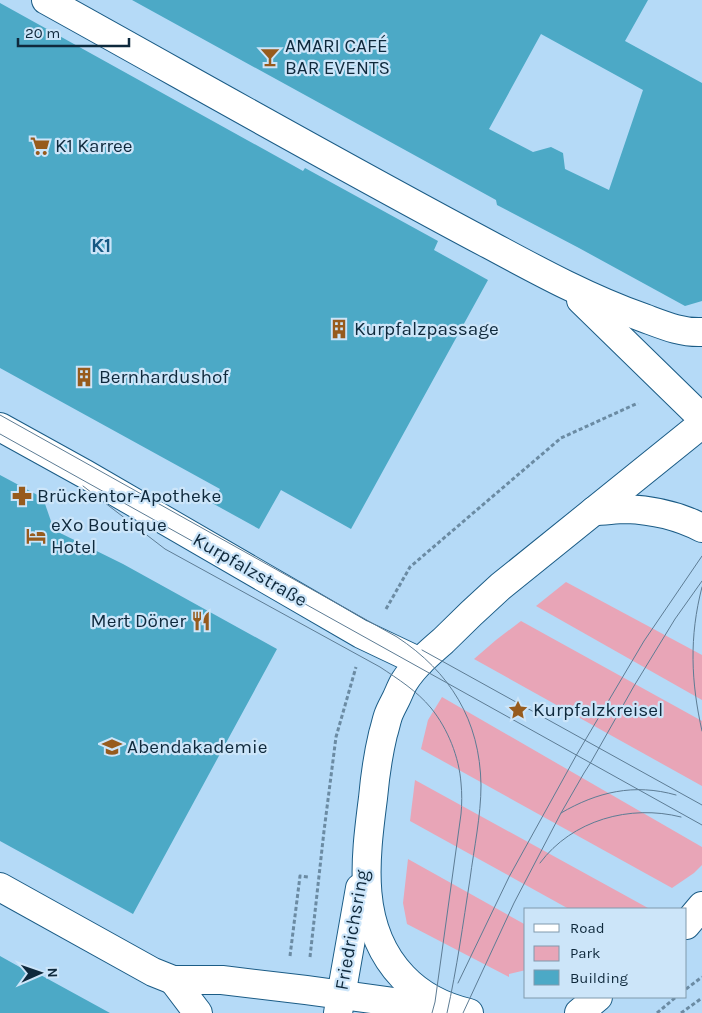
<svg xmlns="http://www.w3.org/2000/svg" width="702" height="1013" font-family="Karla,sans-serif">
<rect width="100%" height="100%" fill="#b5daf7"/>
<g fill="#e8a5b7">
<path d="M 566,582 L 702,655 L 702,700 L 536,606 Z"/>
<path d="M 521,621 L 702,721 L 702,786 L 474,659 L 496,640 Z"/>
<path d="M 442,697 L 702,847 L 702,865 L 694,873 L 672,888 L 421,749 L 428,720 Z"/>
<path d="M 415,780 L 648,908 L 569,909 L 410,821 Z"/>
<path d="M 408,859 L 526,925 L 526,970 L 509,974 L 509,977 L 407,924 L 403,903 Z"/>
</g>
<g fill="#4ca9c6" fill-rule="evenodd">
<path d="M 132,0 L 648,0 L 625,41 L 702,83 L 702,301 L 685,306 L 579,248 L 497,205 L 496,200 ZM 541,34 L 643,90 L 609,190 L 565,169 L 563,153 L 551,147 L 533,152 L 489,129 Z"/>
<path d="M 0,3 L 303,171 L 305,168 L 438,241 L 434,250 L 488,280 L 351,529 L 281,490 L 259,529 L 212,503 L 220,489 L 0,368 Z"/>
<path d="M 0,475 L 43,498 L 54,530 L 123,564 L 277,649 L 133,914 L 0,841 Z"/>
<path d="M 0,956 L 25,970 L 26,967 L 110,1013 L 0,1013 Z"/>
</g>
<g fill="none" stroke-linecap="round" stroke-linejoin="round">
<defs>
<g id="minor">
<path d="M 46,0 C 194,82 341,166 490,245 C 540,272 590,299 644,318 C 663,325 681,333 702,332"/>
<path d="M 581,300 L 702,418"/>
<path d="M 0,427 L 85,474 L 361,634 L 420,662"/>
<path d="M 0,887 L 153,972 L 173,980 L 222,980 L 306,990 L 452,1010"/>
<path d="M 173,980 L 198,1013"/>
</g>
<g id="major">
<path d="M 594,511 C 605,511 615,509 626,509 C 652,510 679,516 702,528"/>
<path d="M 686,925 L 702,906"/>
<path d="M 338,1013 L 360,888"/>
<path d="M 469,1013 C 443,1007 421,996 403,977 C 356,928 365,860 373,798 C 375,776 378,755 383,734 C 385,728 386,722 388,716 C 390,710 393,705 396,699 C 399,693 401,687 404,682 C 414,666 429,653 443,641 C 462,622 481,604 501,586 L 702,424"/>
<path d="M 579,1013 L 598,997"/>
</g>
</defs>
<use href="#minor" stroke="#1b5c86" stroke-width="30"/>
<use href="#major" stroke="#1b5c86" stroke-width="30"/>
<g stroke="#6b8ba3" stroke-width="3" stroke-dasharray="4 2.5" stroke-linecap="butt">
<path d="M 386,609 L 410,567 L 561,438 L 638,403"/>
<path d="M 290,956 L 300,876 L 308,877"/>
<path d="M 310,957 L 324,831 L 336,737 L 356,667"/>
<path d="M 686,989 L 702,977"/>
<path d="M 657,1013 L 676,997"/>
<path d="M 681,1013 L 702,998"/>
</g>
<use href="#minor" stroke="#fff" stroke-width="28"/>
<use href="#major" stroke="#fff" stroke-width="28"/>
<g stroke="#5d7c94" stroke-width="1">
<path d="M 0,415 L 397,637 C 450,672 480,720 481,785 C 481,816 474,848 470,879 C 463,924 457,968 447,1013"/>
<path d="M 0,434 L 702,825"/>
<path d="M 83,486 L 165,549 L 380,667 C 398,679 417,691 431,708 C 448,729 459,757 461,783 C 462,793 462,804 461,814 L 435,1002 L 432,1013"/>
<path d="M 702,587 C 689,637 691,682 702,731"/>
<path d="M 422,650 L 702,805"/>
<path d="M 561,813 C 597,792 634,783 676,795"/>
<path d="M 540,863 C 572,820 630,804 681,817"/>
<path d="M 458,983 L 509,877 L 577,754 L 644,641 L 702,556"/>
<path d="M 463,1013 L 514,903 L 561,813 L 584,773 L 591,762 L 634,686 L 675,619 L 702,581"/>
</g>
</g>
<defs>
<symbol id="bar-bare" viewBox="-9 -9 18 18"><path d="M-6-5H6L.8 .8V4.5H3.5V6h-7V4.5H-.8V.8Z" fill="#975b1d" stroke="#cce5f9" stroke-width="2.5" paint-order="stroke"/></symbol>
<symbol id="supermarket-bare" viewBox="-9 -9 18 18"><path d="M-6-5.5h2.5l.6 2H6L4.5 2H-2.5L-4.4-4H-6ZM-1.5 3.2a1.3 1.3 0 1 0 .1 0ZM3 3.2a1.3 1.3 0 1 0 .1 0Z" fill="#975b1d" stroke="#cce5f9" stroke-width="2.5" paint-order="stroke"/></symbol>
<symbol id="building-bare" viewBox="-9 -9 18 18"><path d="M-4-6H4V6H1V3H-1V6H-4ZM-2.5-4.3h1.7v1.8h-1.7ZM.8-4.3h1.7v1.8H.8ZM-2.5-1h1.7V.8h-1.7ZM.8-1h1.7V.8H.8Z" fill="#975b1d" stroke="#cce5f9" stroke-width="2.5" paint-order="stroke"/></symbol>
<symbol id="pharmacy-bare" viewBox="-9 -9 18 18"><path d="M-2-6h4v4h4v4h-4v4h-4v-4h-4v-4h4Z" fill="#975b1d" stroke="#cce5f9" stroke-width="2.5" paint-order="stroke"/></symbol>
<symbol id="hotel-bare" viewBox="-9 -9 18 18"><path d="M-6-4.5h1.5V1H6V5H4.5V3h-9V5H-6ZM-4 0a1.8 1.8 0 1 1 3.6 0ZM.5 0V-2.5h3Q6-2.5 6 0Z" fill="#975b1d" stroke="#cce5f9" stroke-width="2.5" paint-order="stroke"/></symbol>
<symbol id="restaurant-bare" viewBox="-9 -9 18 18"><path d="M-5-6h1v4h1v-4h1v4h1v-4h1v5L-1.5 .5V6h-2V.5L-5-1ZM5-6V6H3V1.5H1.5Q1.5-4 5-6Z" fill="#975b1d" stroke="#cce5f9" stroke-width="2.5" paint-order="stroke"/></symbol>
<symbol id="sight-bare" viewBox="-9 -9 18 18"><path d="M0-6L1.8-2.2L6-1.7L2.9 1.2L3.7 5.4L0 3.3L-3.7 5.4L-2.9 1.2L-6-1.7L-1.8-2.2Z" fill="#975b1d" stroke="#cce5f9" stroke-width="2.5" paint-order="stroke"/></symbol>
<symbol id="school-bare" viewBox="-9 -9 18 18"><path d="M0-5L7-2L0 1L-7-2ZM-4 1L0 2.5L4 1V4Q0 6-4 4Z" fill="#975b1d" stroke="#cce5f9" stroke-width="2.5" paint-order="stroke"/></symbol>
</defs>
<g fill-rule="evenodd">
<use href="#bar-bare" x="256" y="43" width="28" height="28"/>
<use href="#supermarket-bare" x="26" y="132" width="28" height="28"/>
<use href="#building-bare" x="325" y="315" width="28" height="28"/>
<use href="#building-bare" x="70" y="363" width="28" height="28"/>
<use href="#pharmacy-bare" x="8" y="482" width="28" height="28"/>
<use href="#hotel-bare" x="22" y="522" width="28" height="28"/>
<use href="#restaurant-bare" x="187" y="607" width="28" height="28"/>
<use href="#sight-bare" x="504" y="696" width="28" height="28"/>
<use href="#school-bare" x="98" y="733" width="28" height="28"/>
</g>
<g text-anchor="middle" dominant-baseline="central" stroke-width="4.5" stroke-linejoin="round" paint-order="stroke">
<g font-size="19" fill="#0f293c" stroke="#cce5f9" text-anchor="start">
<text x="285" y="46">AMARI CAFÉ<tspan x="285" dy="22">BAR EVENTS</tspan></text>
<text x="55" y="146">K1 Karree</text>
<text x="354" y="329">Kurpfalzpassage</text>
<text x="99" y="377">Bernhardushof</text>
<text x="37" y="496">Brückentor-Apotheke</text>
<text x="51" y="525">eXo Boutique<tspan x="51" dy="22">Hotel</tspan></text>
<text x="186" y="621" text-anchor="end">Mert Döner</text>
<text x="533" y="710">Kurpfalzkreisel</text>
<text x="127" y="747">Abendakademie</text>
</g>
<g font-size="19" fill="#0f293c" stroke="#cce5f9">
<text transform="translate(250 570) rotate(30)">Kurpfalzstraße</text>
<text transform="translate(352 930) rotate(-80)">Friedrichsring</text>
</g>
<g font-size="20" font-weight="bold" fill="#175983" stroke="#cce5f9">
<text x="101" y="245">K1</text>
</g>
</g>
<rect x="524" y="908" width="162" height="90" fill="#cce5f9" stroke="#809aad"/>
<rect x="534" y="924" width="25" height="8" fill="#ffffff" stroke="#809aad"/>
<text x="570" y="933" font-size="15" fill="#0f293c">Road</text>
<rect x="534" y="946" width="25" height="15" fill="#e8a5b7" stroke="#809aad"/>
<text x="570" y="958" font-size="15" fill="#0f293c">Park</text>
<rect x="534" y="970" width="25" height="15" fill="#4ca9c6" stroke="#809aad"/>
<text x="570" y="983" font-size="15" fill="#0f293c">Building</text>
<g transform="translate(40 973) rotate(88)" stroke="#cce5f9" stroke-width="4" paint-order="stroke">
<path d="M0-4L9 19L0 12L-9 19Z" fill="#0f293c"/>
<text y="-8" font-size="14" font-weight="bold" text-anchor="middle" fill="#0f293c">N</text>
</g>
<path d="M18 38v8h111v-8" fill="none" stroke="#0f293c" stroke-width="2.5"/>
<text x="25" y="38" font-size="15" fill="#0f293c" stroke="#cce5f9" stroke-width="4" paint-order="stroke">20 m</text>
</svg>
